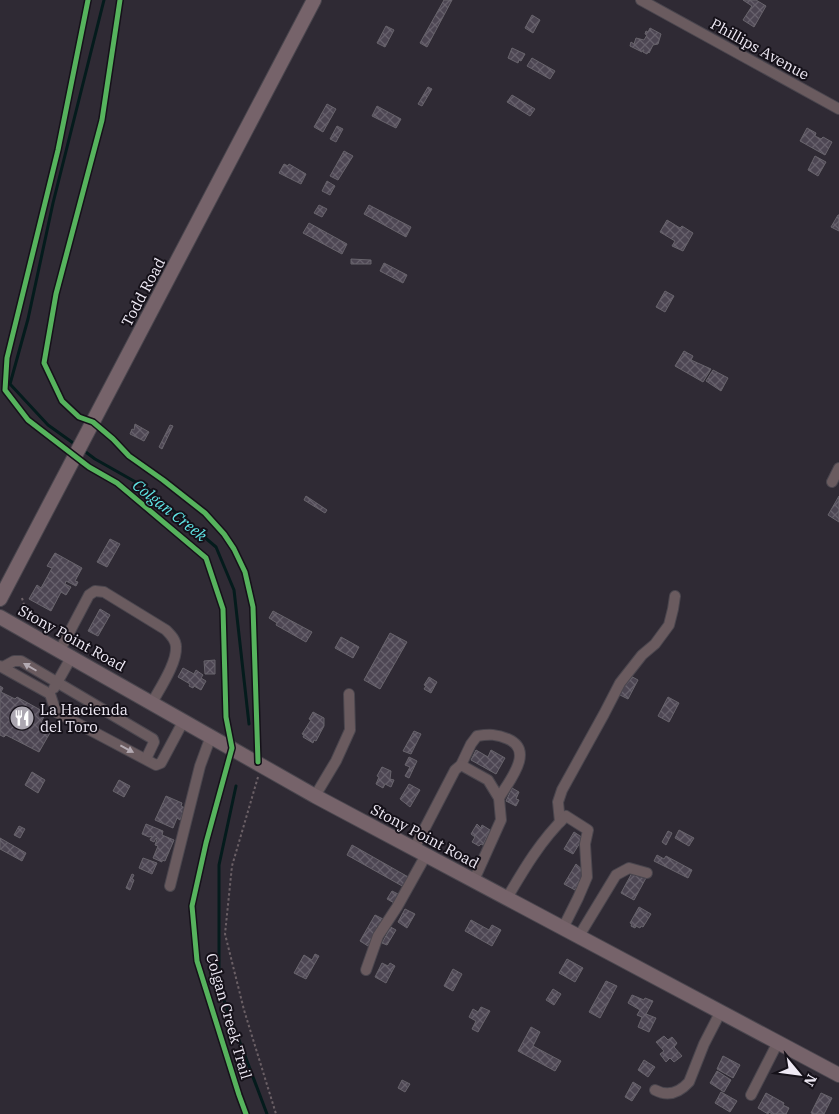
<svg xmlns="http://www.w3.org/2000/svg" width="839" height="1114" font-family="'IBM Plex Serif',serif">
<defs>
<pattern id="building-cross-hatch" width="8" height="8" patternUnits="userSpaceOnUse" patternTransform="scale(1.25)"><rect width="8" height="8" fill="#4d4653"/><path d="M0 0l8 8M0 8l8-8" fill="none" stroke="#67616c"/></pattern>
</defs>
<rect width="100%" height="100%" fill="#2f2a34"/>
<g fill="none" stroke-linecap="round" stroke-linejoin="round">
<g stroke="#041b1c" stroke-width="3">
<path d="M 76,445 L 48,425 L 10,384 L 28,319 L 53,203 L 104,0"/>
<path d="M 83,450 L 95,459 L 148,489 L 216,547 L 234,590 L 249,724"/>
<path d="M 236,786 L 219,865 L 219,987 L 267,1114"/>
</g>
</g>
<g fill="url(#building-cross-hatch)" stroke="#68646c">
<path d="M 444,0 L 452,0 L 427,47 L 420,43 Z"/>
<path d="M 743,0 L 756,0 L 766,6 L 754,27 L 743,20 L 752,6 Z"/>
<path d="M 532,15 L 540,20 L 533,33 L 525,28 Z"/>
<path d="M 386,26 L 394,30 L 385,47 L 377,43 Z"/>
<path d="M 650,28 L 661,34 L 658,44 L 653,45 L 649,53 L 648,52 L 647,54 L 643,52 L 644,50 L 643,50 L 642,52 L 630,46 L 631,42 L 634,44 L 636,38 L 644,40 L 647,35 L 645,34 L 646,31 L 648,32 Z"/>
<path d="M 512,48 L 525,54 L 521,61 L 519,60 L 518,63 L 508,58 Z"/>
<path d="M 532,58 L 555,71 L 550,79 L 527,66 Z"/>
<path d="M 428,87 L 432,89 L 422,106 L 418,104 Z"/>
<path d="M 512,95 L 535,109 L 530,116 L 507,102 Z"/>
<path d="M 327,104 L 336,109 L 323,132 L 314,127 Z"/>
<path d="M 377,106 L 401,119 L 396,128 L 372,116 Z"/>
<path d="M 337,126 L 343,129 L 336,142 L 330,139 Z"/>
<path d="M 807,128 L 816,133 L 815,136 L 821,139 L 823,137 L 832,142 L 825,155 L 800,141 Z"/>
<path d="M 344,151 L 353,156 L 338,180 L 330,176 Z"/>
<path d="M 815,156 L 826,162 L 818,176 L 808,170 Z"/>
<path d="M 284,164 L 288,166 L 289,164 L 306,174 L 301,184 L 279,173 Z"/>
<path d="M 327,181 L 335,186 L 330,195 L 322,191 Z"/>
<path d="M 319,205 L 327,209 L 322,217 L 314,213 Z"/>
<path d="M 369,205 L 411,227 L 406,237 L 364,214 Z"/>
<path d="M 838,215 L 839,215 L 839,231 L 831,227 Z"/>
<path d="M 667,220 L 680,228 L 682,226 L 693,233 L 683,251 L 672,246 L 675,241 L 660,232 Z"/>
<path d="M 309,223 L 347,244 L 342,254 L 303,233 Z"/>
<path d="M 351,259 L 371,260 L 371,264 L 351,264 Z"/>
<path d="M 384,263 L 407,275 L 403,283 L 380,271 Z"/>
<path d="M 665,291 L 674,296 L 665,312 L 656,307 Z"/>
<path d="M 684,351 L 693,356 L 691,360 L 711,369 L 703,382 L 675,366 Z"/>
<path d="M 713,370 L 728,378 L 721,391 L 706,381 Z"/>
<path d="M 135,424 L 149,432 L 144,441 L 130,434 L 132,429 L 134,430 Z"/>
<path d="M 170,425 L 173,426 L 162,449 L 159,447 Z"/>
<path d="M 306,496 L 327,510 L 325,513 L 304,500 Z"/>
<path d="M 839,496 L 839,522 L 828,515 Z"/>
<path d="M 110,539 L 120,544 L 107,567 L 97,562 Z"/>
<path d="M 55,553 L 82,568 L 75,581 L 78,582 L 76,586 L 66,581 L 65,584 L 71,587 L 66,595 L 61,592 L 51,611 L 29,599 L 37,585 L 41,588 L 52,568 L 47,566 Z"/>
<path d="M 100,609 L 110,615 L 98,636 L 88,631 Z"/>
<path d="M 273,611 L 312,632 L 306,642 L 276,625 L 277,623 L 269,618 Z"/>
<path d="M 390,633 L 407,642 L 380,689 L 364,680 Z"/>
<path d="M 341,637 L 359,647 L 353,658 L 335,648 Z"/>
<path d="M 215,660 L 215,674 L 205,674 L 204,661 Z"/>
<path d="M 183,668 L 194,674 L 196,670 L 203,675 L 201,678 L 206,681 L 201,690 L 194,686 L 193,688 L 189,686 L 190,684 L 178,677 Z"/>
<path d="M 627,674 L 638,680 L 628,699 L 616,693 Z"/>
<path d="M 429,677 L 437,682 L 431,693 L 424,689 L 426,686 L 424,685 Z"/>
<path d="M 0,686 L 3,688 L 1,692 L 15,699 L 17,697 L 46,713 L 41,722 L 43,724 L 42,727 L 51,731 L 39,752 L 6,735 L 4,737 L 0,735 Z"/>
<path d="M 668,697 L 679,703 L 669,722 L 658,716 Z"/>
<path d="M 313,712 L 324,718 L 324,726 L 316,741 L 314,740 L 313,743 L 303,737 L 304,735 L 302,734 L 311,720 L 309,719 Z"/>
<path d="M 414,731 L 421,734 L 411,754 L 403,751 Z"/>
<path d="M 476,750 L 488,757 L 491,750 L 505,758 L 496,774 L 471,760 Z"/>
<path d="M 409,757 L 417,761 L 409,778 L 405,776 L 410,767 L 405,765 Z"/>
<path d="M 382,767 L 391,771 L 390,779 L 394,780 L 391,787 L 385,784 L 383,788 L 376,784 L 379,777 L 377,776 Z"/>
<path d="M 32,772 L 45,780 L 38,793 L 25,785 Z"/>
<path d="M 119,780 L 130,786 L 124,797 L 113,791 Z"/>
<path d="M 409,784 L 420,790 L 410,807 L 400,799 Z"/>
<path d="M 512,788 L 519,792 L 516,799 L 519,800 L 516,806 L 506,801 Z"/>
<path d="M 166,796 L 182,803 L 181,806 L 185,808 L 180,820 L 177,818 L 173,828 L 155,820 Z"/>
<path d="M 146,824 L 163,831 L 162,835 L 174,840 L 165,861 L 162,860 L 162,862 L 153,858 L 158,846 L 155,845 L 157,839 L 156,838 L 154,842 L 150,840 L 152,836 L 149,837 L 142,834 Z"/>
<path d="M 477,824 L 481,828 L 482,825 L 490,830 L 483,845 L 481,844 L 479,846 L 472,842 L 475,837 L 471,834 Z"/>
<path d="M 19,826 L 25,829 L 20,838 L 14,835 Z"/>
<path d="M 679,830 L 694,838 L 689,846 L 675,838 Z"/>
<path d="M 668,831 L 672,833 L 666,845 L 662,842 Z"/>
<path d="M 574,832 L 583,838 L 573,854 L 564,849 Z"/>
<path d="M 0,838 L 26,853 L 22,861 L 0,849 Z"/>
<path d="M 352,845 L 410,878 L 404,887 L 347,855 Z"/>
<path d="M 657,855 L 664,859 L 666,856 L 692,870 L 688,878 L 654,861 Z"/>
<path d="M 143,858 L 157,863 L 152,874 L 139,868 Z"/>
<path d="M 576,864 L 585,872 L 575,890 L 564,884 Z"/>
<path d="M 633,871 L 646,878 L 634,900 L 621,893 Z"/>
<path d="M 132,874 L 134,875 L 132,879 L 134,880 L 130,890 L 126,888 Z"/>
<path d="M 392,891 L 400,895 L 396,904 L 387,899 Z"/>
<path d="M 639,907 L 651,914 L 643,927 L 641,926 L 640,928 L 636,926 L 635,928 L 631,926 L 632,924 L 630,923 Z"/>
<path d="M 405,909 L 415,914 L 407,928 L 398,922 Z"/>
<path d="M 375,915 L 383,919 L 368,946 L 360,941 Z"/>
<path d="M 471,920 L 489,930 L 492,925 L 501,930 L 492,946 L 465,931 Z"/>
<path d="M 387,925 L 396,930 L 387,945 L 382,943 L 388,932 L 384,930 Z"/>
<path d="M 315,954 L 319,956 L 306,979 L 294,973 L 304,955 L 312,960 Z"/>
<path d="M 567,959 L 583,968 L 575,982 L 559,973 Z"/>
<path d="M 382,963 L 388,966 L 390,963 L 395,966 L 386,983 L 375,977 Z"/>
<path d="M 453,969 L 462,974 L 453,991 L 444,986 Z"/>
<path d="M 606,981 L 617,986 L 600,1018 L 589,1012 Z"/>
<path d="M 553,989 L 561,994 L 554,1005 L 546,1000 Z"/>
<path d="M 632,995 L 644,1000 L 645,998 L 653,1001 L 646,1014 L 656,1018 L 649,1032 L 638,1027 L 642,1017 L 637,1015 L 640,1010 L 628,1003 Z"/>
<path d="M 481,1007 L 490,1011 L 478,1032 L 472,1029 L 476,1021 L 469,1017 L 473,1009 L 478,1012 Z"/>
<path d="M 531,1027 L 540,1032 L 533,1046 L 561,1061 L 555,1071 L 518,1051 Z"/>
<path d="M 664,1036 L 668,1040 L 672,1037 L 677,1043 L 674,1047 L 682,1056 L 674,1062 L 670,1058 L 666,1062 L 660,1054 L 664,1051 L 656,1042 Z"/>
<path d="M 723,1056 L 740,1065 L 733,1078 L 717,1069 Z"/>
<path d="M 644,1060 L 655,1067 L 648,1077 L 638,1070 Z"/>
<path d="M 717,1071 L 731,1080 L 724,1092 L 710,1083 Z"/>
<path d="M 402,1080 L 410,1084 L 405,1092 L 398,1088 Z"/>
<path d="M 633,1082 L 641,1087 L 632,1101 L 625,1097 Z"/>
<path d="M 721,1092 L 737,1101 L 730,1112 L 715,1103 Z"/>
<path d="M 766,1093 L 784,1103 L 783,1105 L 789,1108 L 786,1114 L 772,1114 L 769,1112 L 768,1114 L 758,1108 Z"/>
<path d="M 821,1093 L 832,1098 L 824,1114 L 814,1114 L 811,1113 Z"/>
</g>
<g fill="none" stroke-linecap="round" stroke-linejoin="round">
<defs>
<g id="minor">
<path d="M 641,0 L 839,109"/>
<path d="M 832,482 L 839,468"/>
<path d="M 60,650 L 89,595 L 95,591 L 104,592 L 166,630 C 171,635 176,640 176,647 C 177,663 160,688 152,703"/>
<path d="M 0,666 L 50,694 L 56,712 L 156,765 L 161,763 L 184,720"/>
<path d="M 3,667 L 14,661 L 21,661 L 153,739 L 154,742 L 146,759"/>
<path d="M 54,688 L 72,656"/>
<path d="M 461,765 L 471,744 L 477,736 C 489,734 497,734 508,739 C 535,751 509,781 499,798"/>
<path d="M 315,796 L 336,761 L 350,730 L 349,694"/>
<path d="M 560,822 L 558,802 L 562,790 L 604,714 L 620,683 L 642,655 L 655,644 L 669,625 L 673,609 L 675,596"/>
<path d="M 414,849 L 455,770 L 461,765 L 488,780 L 499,798 L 501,820 L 474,880"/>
<path d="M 170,886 L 200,766 L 211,736"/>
<path d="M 507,898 C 524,869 541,840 566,816 L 588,830 L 585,844 L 587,877 L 578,898 L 563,928"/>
<path d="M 579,936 L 616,875 L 629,868 L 647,873"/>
<path d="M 366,970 L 378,936 L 397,907 L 426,855"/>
<path d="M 655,1090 C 668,1097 679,1093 689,1082 L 704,1044 L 721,1011"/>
<path d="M 751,1095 L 778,1042"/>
</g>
<g id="major">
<path d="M 0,599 L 314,0"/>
<path d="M 0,617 L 315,796 L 839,1075"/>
</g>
</defs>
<use href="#minor" stroke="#4a464e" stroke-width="12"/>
<use href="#major" stroke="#4a464e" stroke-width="16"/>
<g stroke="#6b6066" stroke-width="2" stroke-dasharray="2.5 2.5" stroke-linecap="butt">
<path d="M 22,598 L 25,608"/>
<path d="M 258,777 L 232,866 L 225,934 L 244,1010 L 276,1114"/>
</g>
<use href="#minor" stroke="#6a5b5f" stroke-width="10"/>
<use href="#major" stroke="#76636a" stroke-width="14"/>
<defs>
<g id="cycleway">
<path d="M 88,0 L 58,150 L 7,358 L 5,390 L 28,420 L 89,467 L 117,483 L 206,558 L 223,609 L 226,717 L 232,748 L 206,843 L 192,906 L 197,961 L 239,1095 L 246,1114"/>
<path d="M 120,0 L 102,120 L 56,294 L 44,363 L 62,401 L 79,417 L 93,422 L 113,439 L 129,456 L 163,480 L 205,513 L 224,534 L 234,549 L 245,572 L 253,607 L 258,762"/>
</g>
</defs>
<use href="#cycleway" stroke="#151119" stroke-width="8"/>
<use href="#cycleway" stroke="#56b35d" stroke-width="5"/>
</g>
<defs><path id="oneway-solid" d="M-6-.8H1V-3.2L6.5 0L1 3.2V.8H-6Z" transform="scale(1.25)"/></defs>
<g fill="#b3aab2">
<use href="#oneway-solid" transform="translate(30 667) rotate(-150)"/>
<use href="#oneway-solid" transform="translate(127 749) rotate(28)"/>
</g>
<defs>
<symbol id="restaurant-disc" viewBox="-11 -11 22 22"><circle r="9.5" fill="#aca7b1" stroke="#151119"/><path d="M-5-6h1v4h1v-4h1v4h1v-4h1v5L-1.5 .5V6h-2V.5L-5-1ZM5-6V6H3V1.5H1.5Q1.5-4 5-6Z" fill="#fff"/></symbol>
</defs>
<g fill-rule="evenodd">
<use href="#restaurant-disc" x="8" y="704" width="28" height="28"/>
</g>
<g text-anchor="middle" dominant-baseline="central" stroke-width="4" stroke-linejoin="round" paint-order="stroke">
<g font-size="15" fill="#efeaf5" stroke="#151119">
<text transform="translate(760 49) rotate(29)">Phillips Avenue</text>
<text transform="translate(143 292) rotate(-62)">Todd Road</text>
<text transform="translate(72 638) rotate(29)">Stony Point Road</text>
<text transform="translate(425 836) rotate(28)">Stony Point Road</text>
<text transform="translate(229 1016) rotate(74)">Colgan Creek Trail</text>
</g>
<g font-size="15" fill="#efeaf5" stroke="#151119" text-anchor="start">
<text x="40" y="709">La Hacienda<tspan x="40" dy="17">del Toro</tspan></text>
</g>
<g font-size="16" font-style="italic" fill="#5fe5e6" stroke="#151119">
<text transform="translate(170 510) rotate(38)">Colgan Creek</text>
</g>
</g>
<g transform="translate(799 1074) rotate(119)" stroke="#151119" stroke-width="4" paint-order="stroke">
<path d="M0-4L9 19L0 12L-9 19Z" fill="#efeaf5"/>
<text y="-8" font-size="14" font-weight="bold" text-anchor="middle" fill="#efeaf5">N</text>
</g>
</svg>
